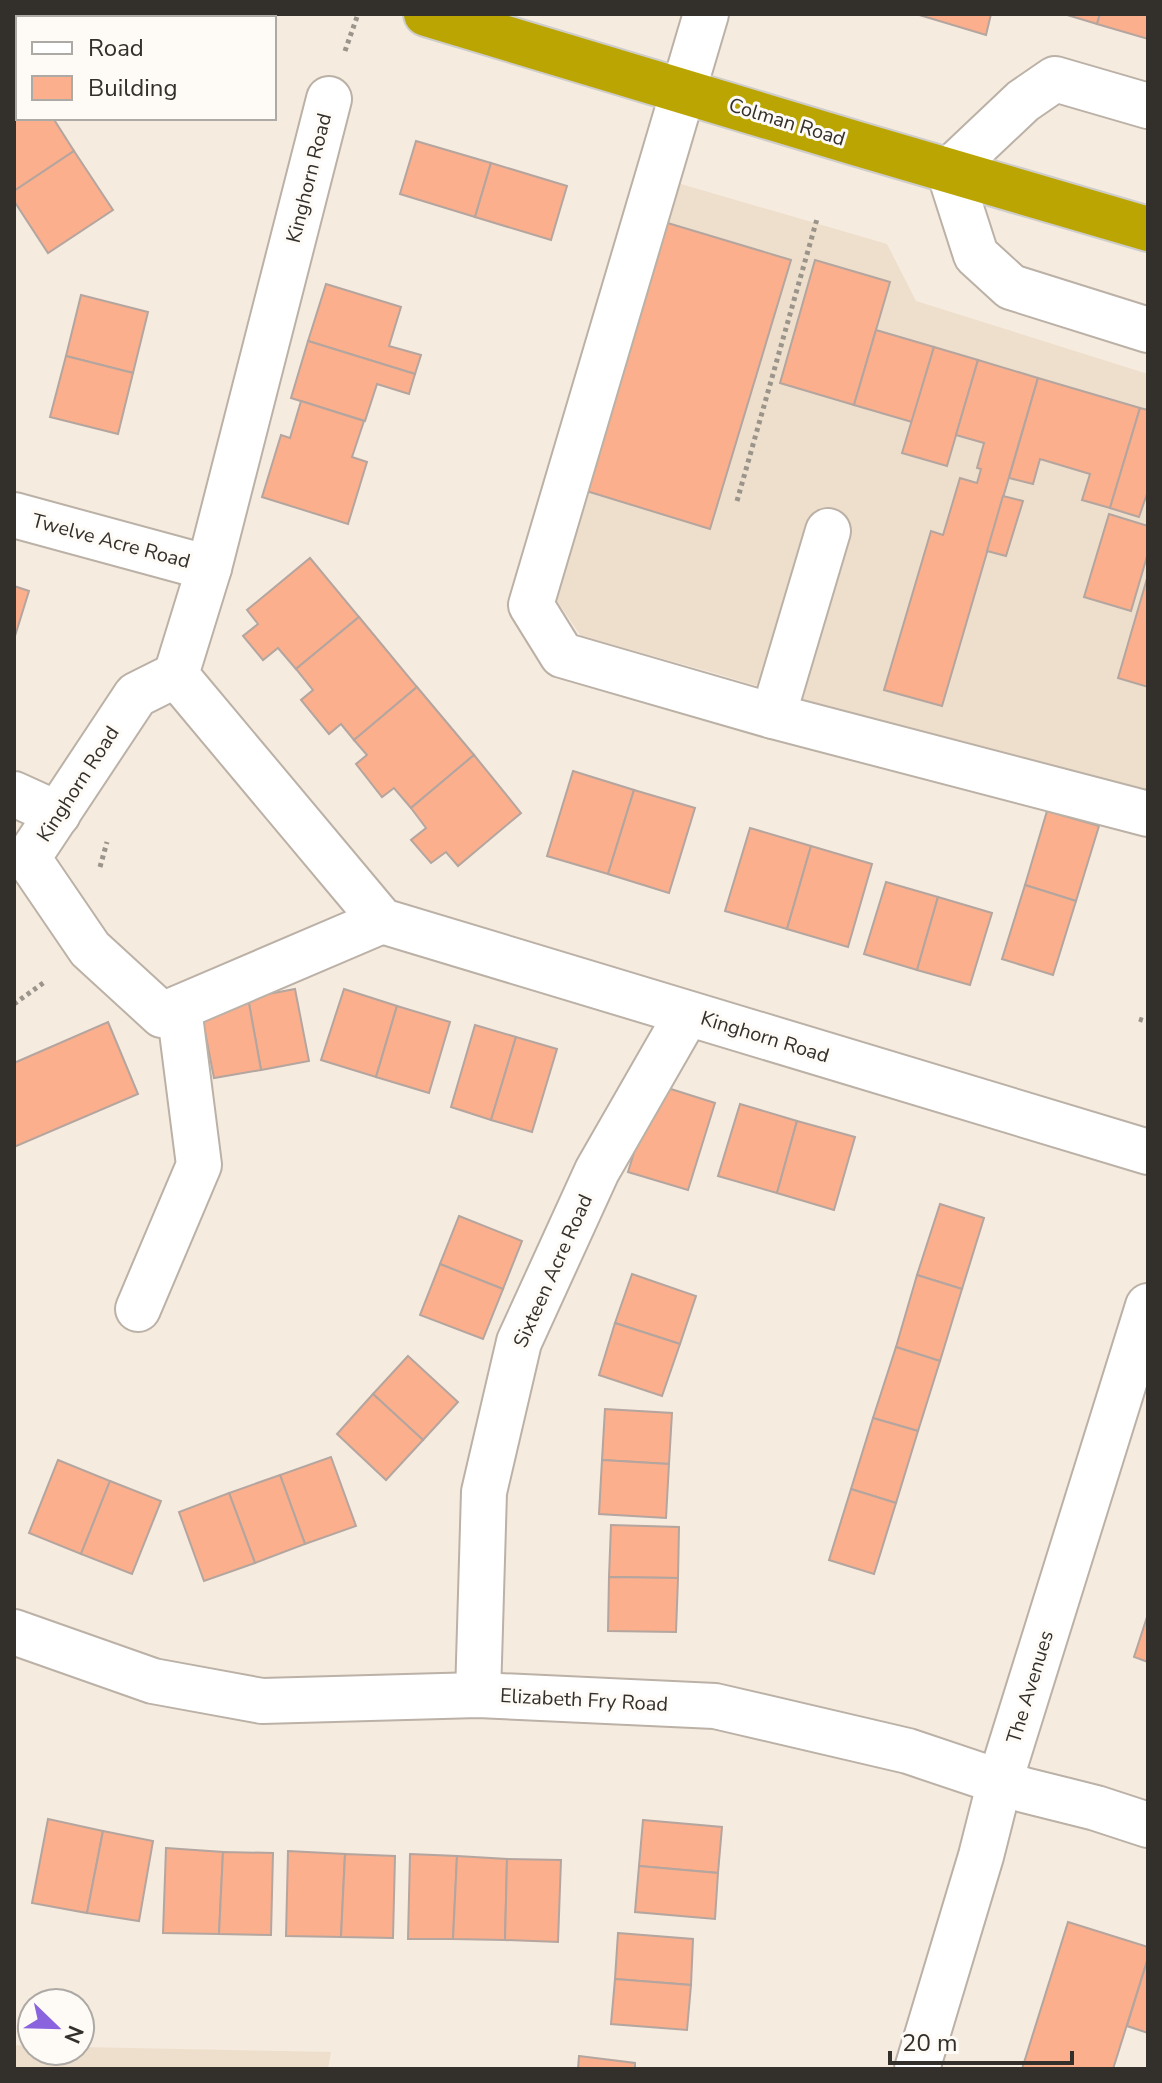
<svg xmlns="http://www.w3.org/2000/svg" width="1162" height="2083" font-family="'Nunito Sans',sans-serif">
<rect width="100%" height="100%" fill="#f6ebdf"/>
<g fill="#eedfcc">
<path d="M 674,182 L 887,244 L 916,301 L 1148,374 L 1148,792 L 874,720 L 707,671 L 581,636 L 548,588 Z"/>
<path d="M 14,2045 L 32,2046 L 32,2051 L 80,2051 L 80,2047 L 331,2052 L 328,2069 L 14,2069 Z"/>
</g>
<g fill="#fbaf8d" stroke="#b4a59f" stroke-width="2">
<path d="M 916,14 L 991,14 L 986,35 Z"/>
<path d="M 1064,14 L 1100,14 L 1097,24 Z"/>
<path d="M 1100,14 L 1148,14 L 1148,39 L 1097,24 Z"/>
<path d="M 18,104 L 18,118 L 53,118 L 74,151 L 14,191 L 14,107 Z"/>
<path d="M 416,141 L 491,163 L 475,217 L 400,194 Z"/>
<path d="M 74,151 L 113,210 L 48,253 L 14,201 L 14,191 Z"/>
<path d="M 491,163 L 567,186 L 551,240 L 475,217 Z"/>
<path d="M 661,221 L 791,260 L 710,529 L 580,489 Z"/>
<path d="M 815,260 L 890,282 L 854,405 L 780,383 Z"/>
<path d="M 326,284 L 401,307 L 389,346 L 421,355 L 415,374 L 308,341 Z"/>
<path d="M 81,295 L 148,312 L 133,373 L 66,356 Z"/>
<path d="M 876,330 L 934,347 L 912,422 L 854,405 Z"/>
<path d="M 308,341 L 415,374 L 409,394 L 377,384 L 365,421 L 291,398 Z"/>
<path d="M 934,347 L 978,360 L 947,466 L 902,453 Z"/>
<path d="M 66,356 L 133,373 L 118,434 L 50,417 Z"/>
<path d="M 978,360 L 1038,378 L 942,706 L 884,690 L 931,531 L 943,535 L 960,478 L 977,483 L 981,469 L 977,468 L 984,443 L 956,435 Z"/>
<path d="M 1038,378 L 1140,408 L 1110,508 L 1082,500 L 1090,474 L 1040,459 L 1033,484 L 1009,478 Z"/>
<path d="M 301,401 L 364,421 L 352,457 L 367,462 L 348,524 L 262,497 L 281,435 L 290,438 Z"/>
<path d="M 1140,408 L 1148,410 L 1148,491 L 1139,517 L 1110,508 Z"/>
<path d="M 1003,496 L 1023,501 L 1006,556 L 987,551 Z"/>
<path d="M 1109,514 L 1148,526 L 1148,553 L 1131,611 L 1084,597 Z"/>
<path d="M 310,558 L 359,617 L 296,669 L 278,648 L 263,660 L 243,636 L 258,624 L 247,610 Z"/>
<path d="M 1148,575 L 1148,687 L 1118,678 Z"/>
<path d="M 14,586 L 29,591 L 15,636 L 14,636 Z"/>
<path d="M 359,617 L 417,687 L 354,740 L 341,724 L 329,734 L 301,700 L 313,690 L 296,669 Z"/>
<path d="M 417,687 L 474,755 L 411,808 L 394,788 L 382,797 L 356,764 L 367,755 L 354,740 Z"/>
<path d="M 474,755 L 521,813 L 458,866 L 446,852 L 431,863 L 411,840 L 426,828 L 411,808 Z"/>
<path d="M 573,771 L 634,790 L 608,874 L 547,856 Z"/>
<path d="M 634,790 L 695,808 L 669,893 L 608,874 Z"/>
<path d="M 1047,811 L 1099,826 L 1076,901 L 1025,885 Z"/>
<path d="M 750,828 L 811,846 L 787,929 L 725,911 Z"/>
<path d="M 811,846 L 872,864 L 848,947 L 787,929 Z"/>
<path d="M 886,882 L 938,897 L 917,970 L 864,954 Z"/>
<path d="M 1025,885 L 1076,901 L 1053,975 L 1002,959 Z"/>
<path d="M 938,897 L 992,913 L 970,985 L 917,970 Z"/>
<path d="M 295,989 L 309,1061 L 261,1070 L 248,998 Z"/>
<path d="M 344,989 L 397,1006 L 376,1077 L 321,1060 Z"/>
<path d="M 248,998 L 261,1070 L 214,1078 L 200,1006 Z"/>
<path d="M 397,1006 L 450,1022 L 429,1093 L 376,1077 Z"/>
<path d="M 108,1022 L 138,1094 L 14,1147 L 14,1063 Z"/>
<path d="M 475,1025 L 516,1037 L 491,1120 L 451,1107 Z"/>
<path d="M 516,1037 L 557,1049 L 532,1132 L 491,1120 Z"/>
<path d="M 655,1084 L 715,1103 L 688,1190 L 628,1172 Z"/>
<path d="M 740,1104 L 797,1121 L 777,1193 L 718,1176 Z"/>
<path d="M 797,1121 L 855,1137 L 834,1210 L 777,1193 Z"/>
<path d="M 940,1204 L 984,1218 L 962,1289 L 917,1275 Z"/>
<path d="M 459,1216 L 522,1241 L 503,1289 L 440,1264 Z"/>
<path d="M 440,1264 L 503,1289 L 483,1339 L 420,1315 Z"/>
<path d="M 632,1274 L 696,1296 L 680,1344 L 615,1323 Z"/>
<path d="M 917,1275 L 962,1289 L 940,1361 L 896,1347 Z"/>
<path d="M 615,1323 L 680,1344 L 662,1396 L 599,1375 Z"/>
<path d="M 896,1347 L 940,1361 L 918,1431 L 873,1418 Z"/>
<path d="M 408,1356 L 458,1402 L 423,1440 L 373,1394 Z"/>
<path d="M 373,1394 L 423,1440 L 386,1480 L 337,1434 Z"/>
<path d="M 605,1409 L 672,1413 L 669,1464 L 602,1460 Z"/>
<path d="M 873,1418 L 918,1431 L 896,1503 L 851,1489 Z"/>
<path d="M 331,1457 L 356,1526 L 305,1544 L 280,1475 Z"/>
<path d="M 58,1460 L 110,1481 L 81,1554 L 29,1533 Z"/>
<path d="M 602,1460 L 669,1464 L 666,1518 L 599,1514 Z"/>
<path d="M 280,1475 L 305,1544 L 255,1563 L 229,1493 Z"/>
<path d="M 110,1481 L 161,1501 L 132,1574 L 81,1554 Z"/>
<path d="M 851,1489 L 896,1503 L 874,1574 L 829,1560 Z"/>
<path d="M 229,1493 L 255,1563 L 204,1581 L 179,1512 Z"/>
<path d="M 611,1525 L 679,1527 L 678,1578 L 609,1577 Z"/>
<path d="M 609,1577 L 678,1578 L 676,1632 L 608,1631 Z"/>
<path d="M 1148,1614 L 1148,1662 L 1134,1657 Z"/>
<path d="M 48,1819 L 103,1831 L 87,1913 L 32,1903 Z"/>
<path d="M 643,1820 L 722,1827 L 718,1873 L 639,1866 Z"/>
<path d="M 103,1831 L 153,1841 L 139,1921 L 87,1913 Z"/>
<path d="M 166,1848 L 223,1852 L 219,1934 L 163,1933 Z"/>
<path d="M 288,1851 L 345,1854 L 341,1937 L 286,1936 Z"/>
<path d="M 223,1852 L 273,1853 L 271,1935 L 219,1934 Z"/>
<path d="M 345,1854 L 395,1856 L 393,1938 L 341,1937 Z"/>
<path d="M 410,1854 L 457,1856 L 453,1939 L 408,1939 Z"/>
<path d="M 457,1856 L 507,1859 L 505,1940 L 453,1939 Z"/>
<path d="M 507,1859 L 561,1860 L 558,1942 L 505,1940 Z"/>
<path d="M 639,1866 L 718,1873 L 715,1919 L 635,1912 Z"/>
<path d="M 1068,1922 L 1148,1947 L 1148,1958 L 1113,2069 L 1022,2069 Z"/>
<path d="M 618,1933 L 693,1939 L 691,1985 L 615,1979 Z"/>
<path d="M 1148,1958 L 1148,2033 L 1127,2026 Z"/>
<path d="M 615,1979 L 691,1985 L 687,2030 L 611,2024 Z"/>
<path d="M 579,2056 L 635,2063 L 635,2069 L 578,2069 Z"/>
</g>
<g fill="none" stroke-linecap="round" stroke-linejoin="round">
<defs>
<g id="minor">
<path d="M 706,14 L 531,605 L 562,655 L 773,716 L 1148,814"/>
<path d="M 329,99 L 209,568 L 176,675 L 382,921 L 1148,1152"/>
<path d="M 1148,106 L 1055,79 L 1023,101 L 949,171 L 976,255 L 1011,287 L 1148,330"/>
<path d="M 14,515 L 209,568"/>
<path d="M 176,675 L 136,695 L 28,858 L 90,949 L 162,1015 L 382,921"/>
<path d="M 773,716 L 828,531"/>
<path d="M 14,794 L 58,814"/>
<path d="M 138,1309 L 199,1165 L 179,1008"/>
<path d="M 14,1632 L 153,1681 L 262,1701 L 478,1695 L 715,1706 L 908,1751 L 1024,1790 L 1096,1808 L 1148,1825"/>
<path d="M 478,1695 L 484,1492 L 519,1342 L 597,1171 L 687,1014"/>
<path d="M 917,2069 L 981,1856 L 1000,1781 L 1148,1306"/>
</g>
<path id="highway" d="M 426,14 L 858,144 L 1148,229"/>
</defs>
<use href="#minor" stroke="#bbb1a6" stroke-width="48"/>
<use href="#highway" stroke="#cecdcc" stroke-width="48"/>
<g stroke="#9b948b" stroke-width="5" stroke-dasharray="4 4" stroke-linecap="butt">
<path d="M 345,51 L 358,14"/>
<path d="M 737,501 L 817,219"/>
<path d="M 100,867 L 107,842"/>
<path d="M 14,1004 L 46,981"/>
<path d="M 1139,1019 L 1148,1022"/>
</g>
<use href="#minor" stroke="#fff" stroke-width="44"/>
<use href="#highway" stroke="#bba503" stroke-width="44"/>
</g>
<g text-anchor="middle" dominant-baseline="central" stroke-width="6" stroke-linejoin="round" paint-order="stroke">
<g font-size="20" fill="#332f2b" stroke="#fefaf5">
<text transform="translate(787 122) rotate(17)">Colman Road</text>
<text transform="translate(309 178) rotate(-76)">Kinghorn Road</text>
<text transform="translate(111 541) rotate(15)">Twelve Acre Road</text>
<text transform="translate(78 784) rotate(-57)">Kinghorn Road</text>
<text transform="translate(765 1037) rotate(17)">Kinghorn Road</text>
<text transform="translate(553 1271) rotate(-66)">Sixteen Acre Road</text>
<text transform="translate(1030 1687) rotate(-73)">The Avenues</text>
<text transform="translate(584 1700) rotate(3)">Elizabeth Fry Road</text>
</g>
</g>
<rect width="1162" height="2083" fill="none" stroke="#332f2b" stroke-width="32"/>
<rect x="16" y="16" width="260" height="104" fill="#fefaf5" stroke="#ada9a4" stroke-width="2"/>
<rect x="32" y="42" width="40" height="12" fill="#ffffff" stroke="#ada9a4" stroke-width="2"/>
<text x="88" y="56" font-size="24" fill="#332f2b">Road</text>
<rect x="32" y="76" width="40" height="24" fill="#fbaf8d" stroke="#ada9a4" stroke-width="2"/>
<text x="88" y="96" font-size="24" fill="#332f2b">Building</text>
<g transform="translate(56 2027) rotate(113)"><circle r="38" fill="#fefaf5" stroke="#ada9a4" stroke-width="2"/>
<path d="M0-6L14 30L0 20L-14 30Z" fill="#8a64de"/>
<text y="-12" font-size="22" font-weight="bold" text-anchor="middle" fill="#332f2b">N</text>
</g>
<path d="M890 2051v12h182v-12" fill="none" stroke="#332f2b" stroke-width="4"/>
<text x="902" y="2051" font-size="24" fill="#332f2b" stroke="#fefaf5" stroke-width="6" paint-order="stroke">20 m</text>
</svg>
